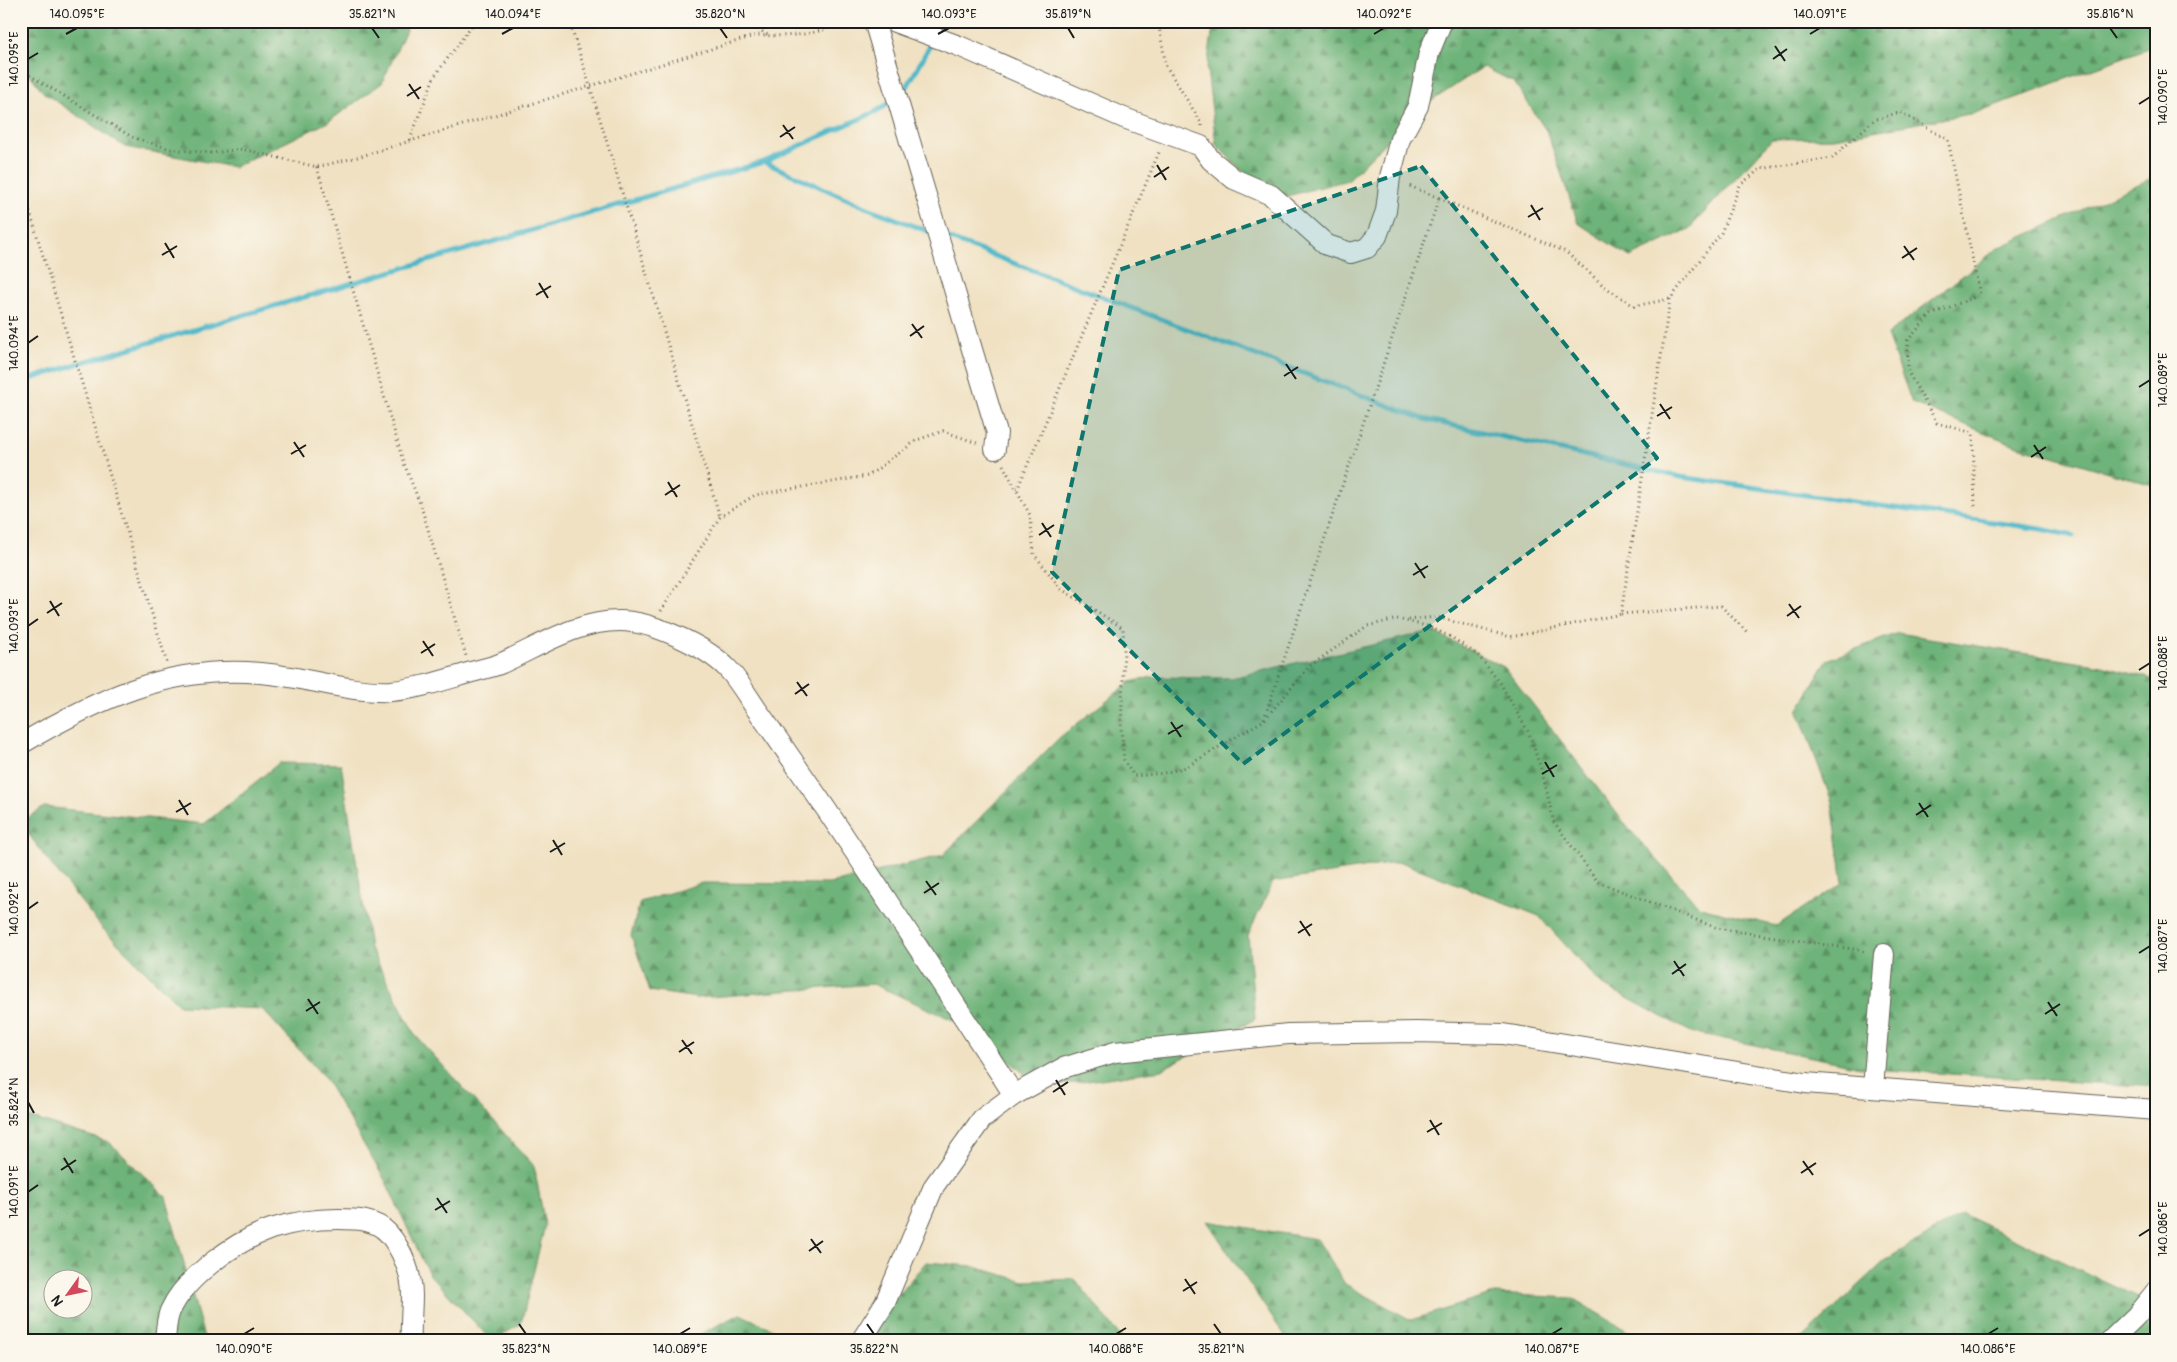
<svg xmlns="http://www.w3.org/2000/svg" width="2177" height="1362" font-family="Pangolin,sans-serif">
<defs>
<pattern id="forest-firs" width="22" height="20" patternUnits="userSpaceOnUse" patternTransform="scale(1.25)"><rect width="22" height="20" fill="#6eb379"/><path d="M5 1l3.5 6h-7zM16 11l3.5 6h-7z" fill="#5a9162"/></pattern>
</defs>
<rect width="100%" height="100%" fill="#fbf7ec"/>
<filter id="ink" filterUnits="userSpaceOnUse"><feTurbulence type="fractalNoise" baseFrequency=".02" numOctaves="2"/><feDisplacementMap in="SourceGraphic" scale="10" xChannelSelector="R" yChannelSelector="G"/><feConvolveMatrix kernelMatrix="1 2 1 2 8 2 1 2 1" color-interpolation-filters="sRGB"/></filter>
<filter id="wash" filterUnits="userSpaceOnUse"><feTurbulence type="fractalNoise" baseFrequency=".0096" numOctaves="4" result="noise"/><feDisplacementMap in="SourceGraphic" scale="20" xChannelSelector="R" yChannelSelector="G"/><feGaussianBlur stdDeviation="1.12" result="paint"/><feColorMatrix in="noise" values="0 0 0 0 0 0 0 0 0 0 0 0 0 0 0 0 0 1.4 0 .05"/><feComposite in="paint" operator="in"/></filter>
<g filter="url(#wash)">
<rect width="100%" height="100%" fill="#f0e1c2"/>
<g fill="url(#forest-firs)" stroke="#45684a" fill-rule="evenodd">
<path d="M 21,21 L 410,21 L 382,83 L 328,122 L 234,167 L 125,147 L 44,93 L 21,63 Z"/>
<path d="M 1214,21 L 2156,21 L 2156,45 L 1975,113 L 1834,138 L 1772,139 L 1689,229 L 1630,257 L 1578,223 L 1547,132 L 1514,82 L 1483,67 L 1415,112 L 1348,180 L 1272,200 L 1216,145 L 1207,68 Z"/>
<path d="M 2156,176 L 2156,486 L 2015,445 L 1912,403 L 1887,335 L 1998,248 Z"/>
<path d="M 1432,631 L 1504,667 L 1629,829 L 1700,907 L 1776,926 L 1843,883 L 1832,802 L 1798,711 L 1827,660 L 1898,633 L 2102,666 L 2156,680 L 2156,1087 L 1870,1069 L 1691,1032 L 1601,984 L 1539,916 L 1401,862 L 1273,882 L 1248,935 L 1255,1019 L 1161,1070 L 1040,1088 L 975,1030 L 873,984 L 697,998 L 650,991 L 631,935 L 640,902 L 702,883 L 829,884 L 943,855 L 1059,738 L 1130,682 L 1152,677 L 1231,678 Z"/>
<path d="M 279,763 L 341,764 L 370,948 L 415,1035 L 534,1166 L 545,1225 L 521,1324 L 492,1341 L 429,1274 L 386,1182 L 324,1077 L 262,1009 L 179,1005 L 103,929 L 45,857 L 21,823 L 44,807 L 204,824 Z"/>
<path d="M 21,1087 L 25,1116 L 109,1142 L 166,1197 L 205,1341 L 21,1341 ZM 52,1280 L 82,1280 L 82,1310 L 52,1310 Z"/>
<path d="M 1962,1214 L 2156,1306 L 2155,1341 L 1800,1341 L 1887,1259 Z"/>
<path d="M 1207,1221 L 1317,1239 L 1345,1284 L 1411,1320 L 1494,1294 L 1572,1298 L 1644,1341 L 1288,1341 Z"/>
<path d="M 926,1262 L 972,1266 L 1024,1281 L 1075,1279 L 1124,1341 L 841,1341 L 880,1316 Z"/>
<path d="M 740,1314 L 798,1341 L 686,1341 Z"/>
</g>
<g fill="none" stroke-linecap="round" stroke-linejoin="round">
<g stroke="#4cb7c9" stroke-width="5">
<path d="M 937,33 L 945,21"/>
<path d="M 902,96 L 933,40"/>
<path d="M 764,162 L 868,208 L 932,233"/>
<path d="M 945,237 L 1424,419 L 1681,477 L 2041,529 L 2074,536"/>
<path d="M 21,382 L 77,364 L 764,162 L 875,112 L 893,101"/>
</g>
</g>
</g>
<g filter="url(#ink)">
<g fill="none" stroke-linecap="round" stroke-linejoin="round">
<defs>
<g id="minor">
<path d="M 874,21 L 997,433 L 995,449"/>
<path d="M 892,21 L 959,46 L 1124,118 L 1201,146 L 1211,160 L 1234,179 L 1271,195 L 1327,245 L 1351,253 L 1367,248 L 1377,236 L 1386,211 L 1390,177 L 1400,139 L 1418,106 L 1429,53 L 1442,21"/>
<path d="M 21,744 C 97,699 170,665 260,673 C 303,676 348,693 391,691 C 417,689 441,681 465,674 C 477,670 490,668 502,663 C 540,646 576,621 620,621 C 651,621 706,646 728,669 C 739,681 748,697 757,710 C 781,743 803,776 826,809 C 890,904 952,999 1014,1095"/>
<path d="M 1873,1088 L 1884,954"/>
<path d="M 165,1341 C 166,1331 166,1321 170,1311 C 185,1277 236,1241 271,1229 C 293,1222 315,1219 338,1219 C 356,1219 375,1219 388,1233 C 402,1249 412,1274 412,1295 C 412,1311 410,1326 411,1341"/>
<path d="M 861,1341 L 885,1303 L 934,1186 L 982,1119 L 1014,1095 L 1063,1068 L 1115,1052 L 1288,1034 L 1416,1032 L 1503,1034 L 1805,1083 L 2156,1110"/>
<path d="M 2110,1341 L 2136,1316 L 2156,1291"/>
</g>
</defs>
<use href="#minor" stroke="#666156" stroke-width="22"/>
<g stroke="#666156" stroke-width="3" stroke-dasharray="1 4" stroke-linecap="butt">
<path d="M 569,21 L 590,86 L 720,517"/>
<path d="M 745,21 L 768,35"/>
<path d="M 1158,21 L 1166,66 L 1202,124 L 1202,127"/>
<path d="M 21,70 L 132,137 L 170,149 L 212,153 L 242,149 L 317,167 L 358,157 L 757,35 C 787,37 817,36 844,21"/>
<path d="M 410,140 L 434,77 L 475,21"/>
<path d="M 317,167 L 403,461 L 421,506 L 466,656"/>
<path d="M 21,183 L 167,663"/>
<path d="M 1439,198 L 1566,252 L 1605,287 L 1634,306 L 1670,299 L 1721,233 L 1740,185 L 1760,169 L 1832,158 L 1874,120 L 1900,112 L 1948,140 L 1980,295 L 1930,315 L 1908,340 L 1908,372 L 1937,423 L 1973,433 L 1975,509"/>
<path d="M 1003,465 L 1030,515 L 1034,554 L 1061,589 L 1123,628 L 1124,650 L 1121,728 L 1124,760 L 1134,776 L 1164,773 L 1186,767 L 1264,720 L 1310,666 L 1367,626 L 1397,619 L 1427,626 L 1451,637 L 1478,655 L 1500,683 L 1529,733 L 1542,772 L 1554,822 L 1598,882 L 1717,928 L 1866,951"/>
<path d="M 1017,490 L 1160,150"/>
<path d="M 661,611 L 720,517 L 755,495 L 868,476 L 917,440 L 943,431 L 977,443"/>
<path d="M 1621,614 L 1721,606 L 1747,632"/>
<path d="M 1409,620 L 1436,617 L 1511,637 L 1621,614 L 1670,299"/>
<path d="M 1264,719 L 1439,198 L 1407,185"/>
</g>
<use href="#minor" stroke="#fff" stroke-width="20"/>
</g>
</g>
<path fill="#0f766e" fill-opacity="0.2" stroke="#0f766e" stroke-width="4" stroke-dasharray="10 6" stroke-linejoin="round" d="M 1421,166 L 1657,458 L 1243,764 L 1052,572 L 1119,270 Z"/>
<path fill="none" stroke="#1c1c1c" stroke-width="2" d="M 372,28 L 379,38M 720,28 L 727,38M 1068,28 L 1074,38M 2110,28 L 2117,38M 66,34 L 77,28M 502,34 L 513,28M 938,34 L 949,28M 1374,34 L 1384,28M 1810,34 L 1820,28M 1775,46 L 1785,61M 28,59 L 38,53M 1773,59 L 1787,49M 409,84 L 419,99M 407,96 L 421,87M 2139,104 L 2150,97M 783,125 L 793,139M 780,137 L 795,127M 1157,165 L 1166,180M 1154,177 L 1169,167M 1531,205 L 1540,220M 1528,217 L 1543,208M 165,243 L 174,258M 1904,246 L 1914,260M 162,255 L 177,246M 1902,258 L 1917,248M 539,283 L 548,298M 536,295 L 551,286M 912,324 L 922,338M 910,336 L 924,326M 28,343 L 38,336M 1286,364 L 1296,379M 1284,376 L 1298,367M 2139,387 L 2150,380M 1660,404 L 1670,419M 1657,416 L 1672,407M 294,442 L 304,457M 2034,445 L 2043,459M 291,454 L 306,445M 2031,457 L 2046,447M 668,482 L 677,497M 665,495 L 680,485M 1042,523 L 1051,537M 1039,535 L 1054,525M 1415,563 L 1425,578M 1413,575 L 1428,566M 50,601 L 59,616M 1789,604 L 1799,618M 47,613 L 62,603M 1787,616 L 1801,606M 28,626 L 38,619M 423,641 L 433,656M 421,653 L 435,644M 2139,670 L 2150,663M 797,682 L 807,696M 795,694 L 809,684M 1171,722 L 1181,737M 1168,734 L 1183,725M 1545,762 L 1554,777M 1542,774 L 1557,765M 179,800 L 188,815M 1919,803 L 1928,817M 176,812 L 191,803M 1916,815 L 1931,805M 553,840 L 562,855M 550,852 L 565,843M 926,881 L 936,895M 924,893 L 939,883M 28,909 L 38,902M 1300,921 L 1310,936M 1298,933 L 1312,924M 2139,953 L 2150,946M 1674,961 L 1684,976M 1672,974 L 1686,964M 308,999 L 318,1014M 2048,1002 L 2057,1016M 306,1011 L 320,1002M 2045,1014 L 2060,1004M 682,1040 L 692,1054M 679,1052 L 694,1042M 1056,1080 L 1065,1095M 1053,1092 L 1068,1082M 28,1102 L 34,1113M 1430,1120 L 1439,1135M 1427,1132 L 1442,1123M 64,1158 L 73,1173M 1803,1161 L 1813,1175M 61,1170 L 76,1160M 1801,1173 L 1816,1163M 28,1192 L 38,1185M 437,1198 L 447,1213M 435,1210 L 450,1201M 2139,1236 L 2150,1229M 811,1239 L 821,1253M 809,1251 L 823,1241M 1185,1279 L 1195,1294M 1183,1291 L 1197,1282M 519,1324 L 526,1334M 867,1324 L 874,1334M 1214,1324 L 1221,1334M 244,1334 L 254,1328M 680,1334 L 690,1328M 1116,1334 L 1126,1328M 1552,1334 L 1562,1328M 1988,1334 L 1998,1328"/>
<rect width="2177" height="1362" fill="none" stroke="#fbf7ec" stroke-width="55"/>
<g transform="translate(68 1294) rotate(237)"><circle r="24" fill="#fbf7ec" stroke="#a29f99"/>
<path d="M0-4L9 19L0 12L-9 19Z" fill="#d1495b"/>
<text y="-8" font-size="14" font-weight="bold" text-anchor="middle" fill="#1c1c1c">N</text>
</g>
<rect x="28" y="28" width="2122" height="1306" fill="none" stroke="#1c1c1c" stroke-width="2"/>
<g font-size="12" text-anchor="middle" fill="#1c1c1c">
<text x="77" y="18">140.095°E</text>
<text x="372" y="18">35.821°N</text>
<text x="513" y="18">140.094°E</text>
<text x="720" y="18">35.820°N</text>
<text x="949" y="18">140.093°E</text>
<text x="1068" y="18">35.819°N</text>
<text x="1384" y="18">140.092°E</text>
<text x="1820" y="18">140.091°E</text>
<text x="2110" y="18">35.816°N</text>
<text transform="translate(14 59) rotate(-90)" y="4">140.095°E</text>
<text transform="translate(2163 97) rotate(-90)" y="4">140.090°E</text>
<text transform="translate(14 343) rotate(-90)" y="4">140.094°E</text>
<text transform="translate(2163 380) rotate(-90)" y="4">140.089°E</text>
<text transform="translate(14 626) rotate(-90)" y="4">140.093°E</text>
<text transform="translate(2163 663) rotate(-90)" y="4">140.088°E</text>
<text transform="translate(14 909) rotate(-90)" y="4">140.092°E</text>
<text transform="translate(2163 946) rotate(-90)" y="4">140.087°E</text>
<text transform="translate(14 1102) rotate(-90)" y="4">35.824°N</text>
<text transform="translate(14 1192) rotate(-90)" y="4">140.091°E</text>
<text transform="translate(2163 1229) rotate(-90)" y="4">140.086°E</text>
<text x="244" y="1353">140.090°E</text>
<text x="526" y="1353">35.823°N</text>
<text x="680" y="1353">140.089°E</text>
<text x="874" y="1353">35.822°N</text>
<text x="1116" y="1353">140.088°E</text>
<text x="1221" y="1353">35.821°N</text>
<text x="1552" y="1353">140.087°E</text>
<text x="1988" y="1353">140.086°E</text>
</g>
</svg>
